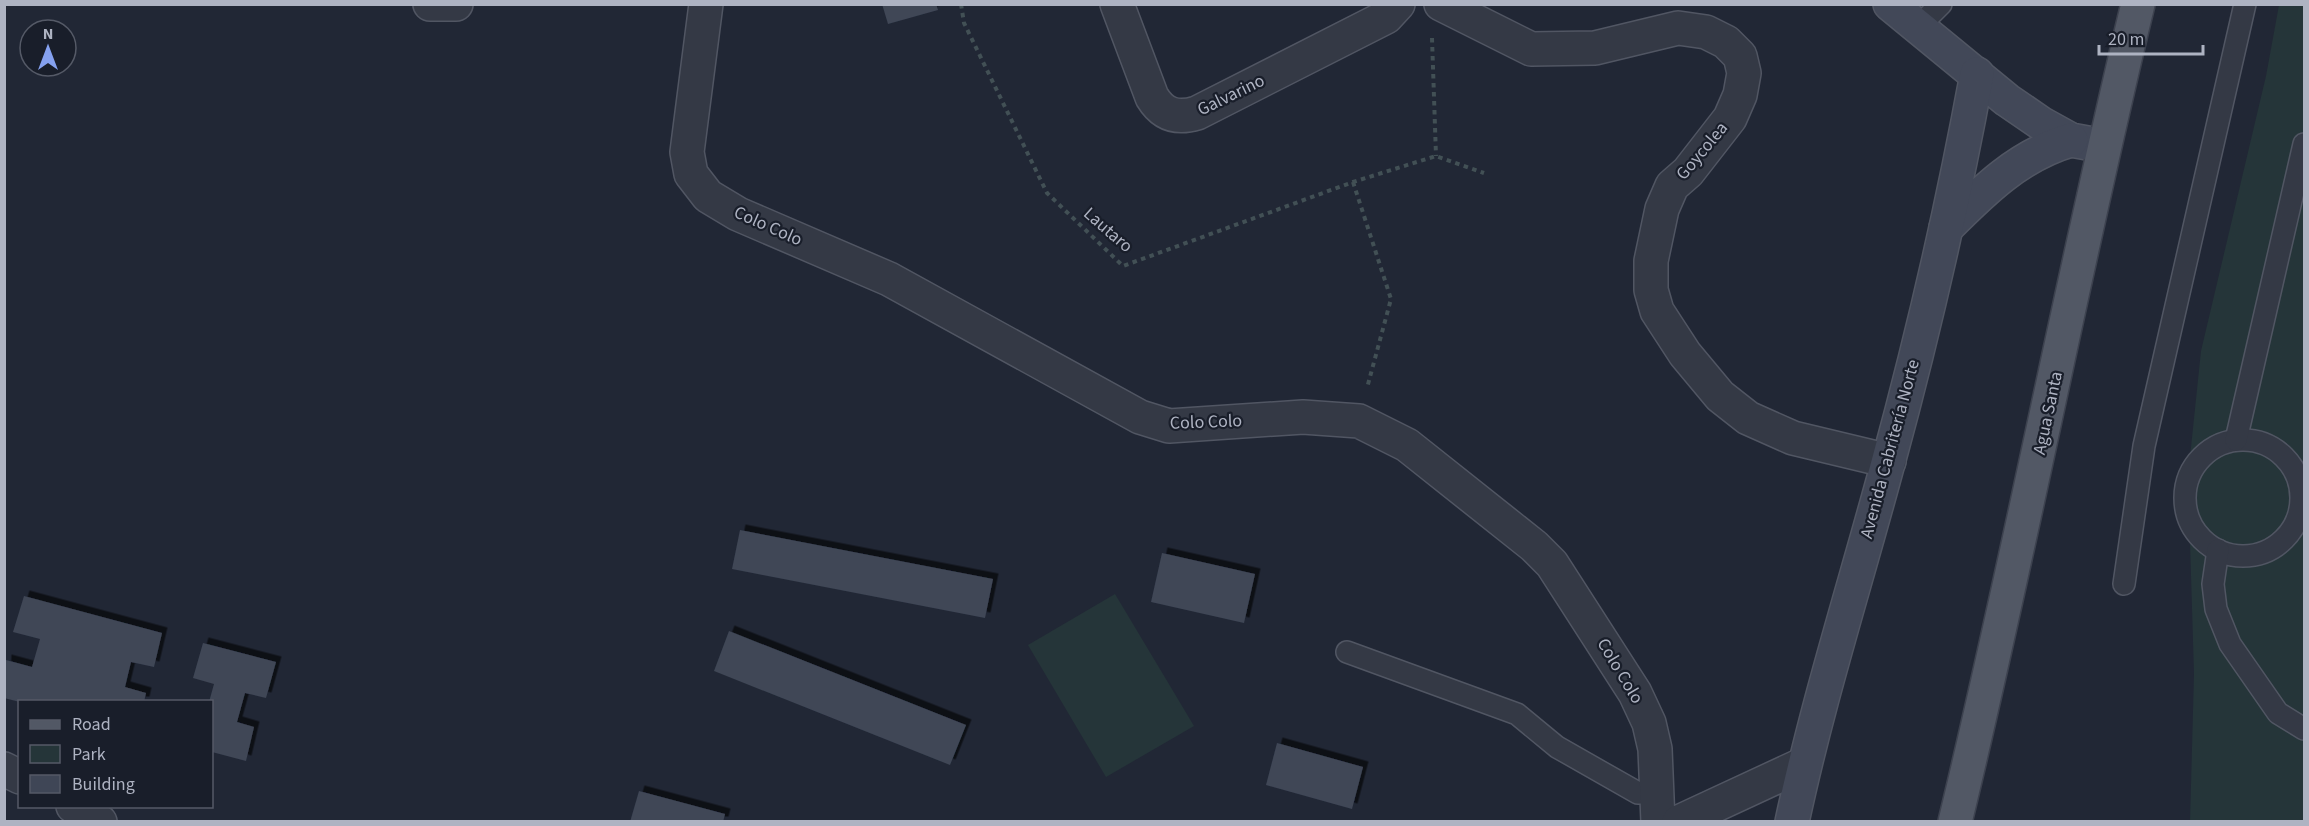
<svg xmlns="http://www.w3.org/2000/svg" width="2309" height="826" font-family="'Source Sans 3',sans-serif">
<defs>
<filter id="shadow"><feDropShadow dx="5.5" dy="-5.5" stdDeviation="0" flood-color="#0009"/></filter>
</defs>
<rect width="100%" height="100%" fill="#212735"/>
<g fill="#253539">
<path d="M 2279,5 L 2304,5 L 2304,821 L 2190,822 L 2194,674 L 2188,476 L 2201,351 L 2266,76 Z"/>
<path d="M 1115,594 L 1194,726 L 1106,777 L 1028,645 Z"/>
</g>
<g fill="#3f4656" filter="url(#shadow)">
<path d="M 882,4 L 936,4 L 938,10 L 888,24 Z"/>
<path d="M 740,530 L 993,579 L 985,618 L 732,569 Z"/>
<path d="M 1162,553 L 1255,574 L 1244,623 L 1151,602 Z"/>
<path d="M 24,596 L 162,633 L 154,667 L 131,662 L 125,687 L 146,693 L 144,702 L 20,702 L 4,698 L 6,660 L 32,667 L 40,639 L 13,632 Z"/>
<path d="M 729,631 L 966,725 L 950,765 L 714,671 Z"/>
<path d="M 203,643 L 276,662 L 266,698 L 245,693 L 237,722 L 254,727 L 246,761 L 212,752 L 212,702 L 209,702 L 214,684 L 193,678 Z"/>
<path d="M 1277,743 L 1363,767 L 1352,809 L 1266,785 Z"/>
<path d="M 639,791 L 725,814 L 723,822 L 630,822 Z"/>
</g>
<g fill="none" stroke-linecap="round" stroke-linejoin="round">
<defs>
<g id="lane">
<path d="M 1918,27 L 1941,4"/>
<circle cx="2243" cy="498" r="58"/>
<path d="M 2236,440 L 2304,144"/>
<path d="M 2218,550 L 2213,584 L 2216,609 L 2230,644 L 2278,713 L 2304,729"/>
<path d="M 2124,584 L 2144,446 L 2245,4"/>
<path d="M 1347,652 L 1517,714 L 1557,747 L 1638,793 L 1657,793"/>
</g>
<g id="street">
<path d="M 430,4 L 456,4"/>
<path d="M 706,4 L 687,152 L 691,174 L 708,196 L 738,214 L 889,279 L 1140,417 L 1169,426 L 1303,417 L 1359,421 L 1407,445 L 1534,546 L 1552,564 L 1635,693 L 1649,723 L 1655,749 L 1658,822"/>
<path d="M 1117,4 L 1152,97 C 1163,115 1177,119 1197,113 L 1386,17 L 1398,4"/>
<path d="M 1441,4 L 1531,49 L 1595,48 L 1678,28 L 1706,32 L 1726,42 L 1740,56 L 1744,73 L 1740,95 L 1730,118 L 1688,172 L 1672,186 L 1662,209 L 1651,261 L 1651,290 L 1657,311 L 1685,354 L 1720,396 L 1748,418 L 1793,438 L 1889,461"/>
<path d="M 4,769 L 20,777"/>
<path d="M 73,806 L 100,822"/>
<path d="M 1679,822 L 1804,764"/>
</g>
<g id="secondary">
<path d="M 1890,4 L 2007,100 L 2042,124 L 2071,140 L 2104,146"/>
<path d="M 1946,228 C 1983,191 2019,155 2071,140"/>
<path d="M 1792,822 C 1818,700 1856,582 1888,463 C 1923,335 1953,205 1977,74"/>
</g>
<path id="primary" d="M 1955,822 C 2021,550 2072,276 2138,4"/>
</defs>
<use href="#lane" stroke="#515663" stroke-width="24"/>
<use href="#street" stroke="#515663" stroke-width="36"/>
<use href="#secondary" stroke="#515663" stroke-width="36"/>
<use href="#primary" stroke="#3d424f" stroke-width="36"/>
<g stroke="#425055" stroke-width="4" stroke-dasharray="4.5 4.5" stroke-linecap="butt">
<path d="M 961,4 L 964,23 L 1047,193 L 1123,266 L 1353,182 L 1436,156 L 1484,173"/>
<path d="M 1432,38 L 1436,156"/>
<path d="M 1353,182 L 1391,299 L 1367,388"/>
</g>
<use href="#lane" stroke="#343945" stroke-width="21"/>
<use href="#street" stroke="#343945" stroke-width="33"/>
<use href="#secondary" stroke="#424858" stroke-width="33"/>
<use href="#primary" stroke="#525865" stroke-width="33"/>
</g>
<g text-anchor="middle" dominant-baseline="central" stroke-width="4.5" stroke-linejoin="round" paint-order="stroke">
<g font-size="18" fill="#aeb3c2" stroke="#191e2a">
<text transform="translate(1231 95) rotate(-26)">Galvarino</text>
<text transform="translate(1702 151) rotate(-50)">Goycolea</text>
<text transform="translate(768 226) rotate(24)">Colo Colo</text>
<text transform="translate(1108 230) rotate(41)">Lautaro</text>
<text transform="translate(2048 413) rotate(-78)">Agua Santa</text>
<text transform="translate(1206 422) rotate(-2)">Colo Colo</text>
<text transform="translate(1890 449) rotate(-75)">Avenida Cabritería Norte</text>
<text transform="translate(1620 671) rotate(59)">Colo Colo</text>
</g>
</g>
<rect width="2309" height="826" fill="none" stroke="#aeb3c2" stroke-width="12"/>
<rect x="18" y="700" width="195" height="108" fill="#191e2a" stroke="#555a67" stroke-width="1.5"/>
<rect x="30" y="720" width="30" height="9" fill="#525865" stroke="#555a67" stroke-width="1.5"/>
<text x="72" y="730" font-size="18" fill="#aeb3c2">Road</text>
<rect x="30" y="745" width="30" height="18" fill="#253539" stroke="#555a67" stroke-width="1.5"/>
<text x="72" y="760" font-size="18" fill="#aeb3c2">Park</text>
<rect x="30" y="775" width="30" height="18" fill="#3f4656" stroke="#555a67" stroke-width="1.5"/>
<text x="72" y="790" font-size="18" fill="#aeb3c2">Building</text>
<g transform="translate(48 48)"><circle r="28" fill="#191e2a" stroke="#555a67" stroke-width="1.5"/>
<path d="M0-4.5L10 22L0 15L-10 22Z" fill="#85a1f0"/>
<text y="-9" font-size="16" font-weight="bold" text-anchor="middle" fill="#aeb3c2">N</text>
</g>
<path d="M2099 45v9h104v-9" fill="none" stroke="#aeb3c2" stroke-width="3"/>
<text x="2108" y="45" font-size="18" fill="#aeb3c2" stroke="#191e2a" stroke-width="4.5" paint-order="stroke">20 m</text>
</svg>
